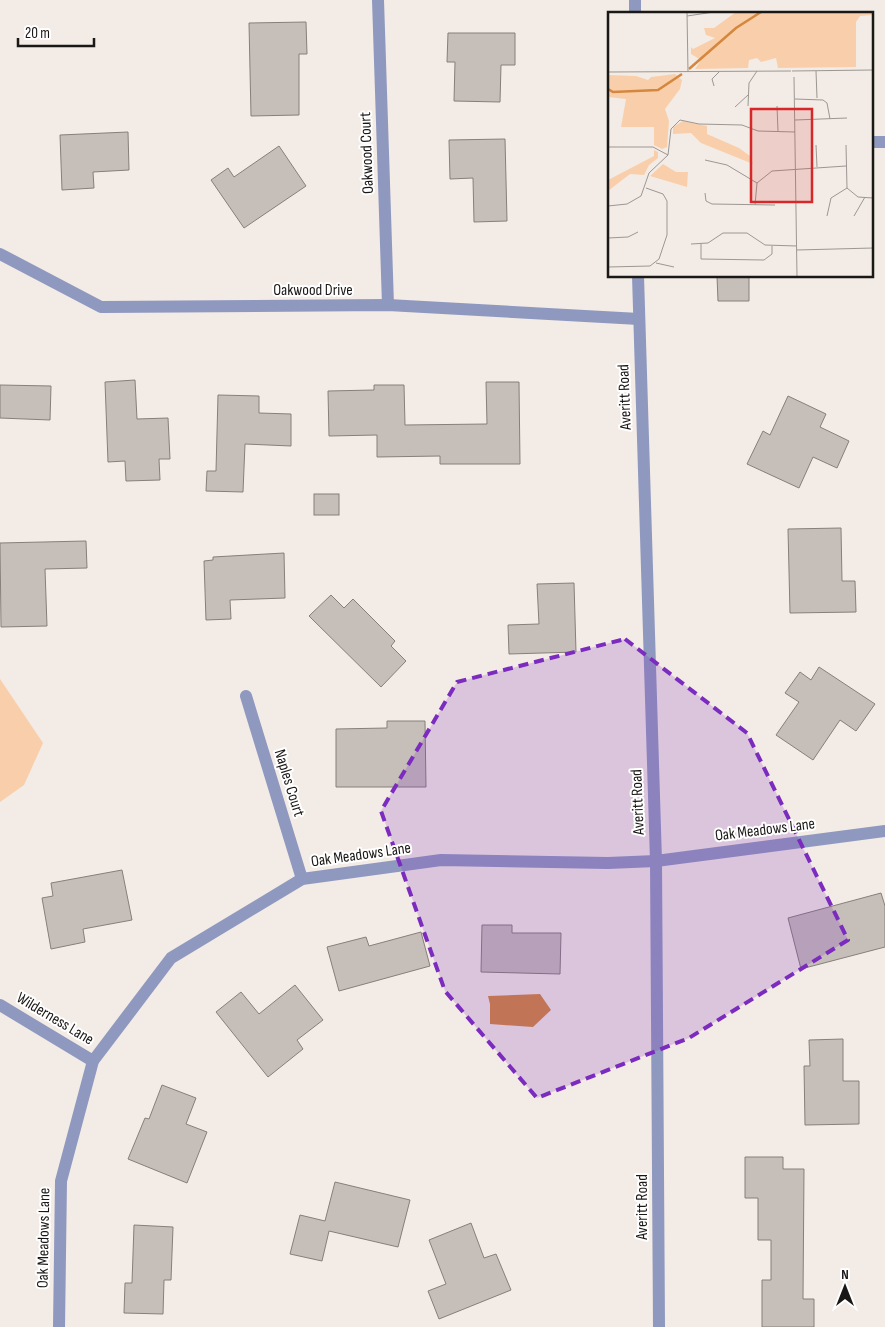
<svg xmlns="http://www.w3.org/2000/svg" width="885" height="1327" font-family="'Sofia Sans Condensed',sans-serif">
<rect width="100%" height="100%" fill="#f3ebe5"/>
<path fill="#f9cfab" d="M 0,679 L 43,743 L 24,785 L 0,802 Z"/>
<path fill="#d4873d" d="M 540,994 L 551,1010 L 533,1027 L 490,1024 L 490,1004 L 488,996 Z"/>
<g fill="#c6bfb9" stroke="#867f7a">
<path d="M 306,22 L 307,54 L 299,54 L 299,115 L 251,116 L 249,23 Z"/>
<path d="M 448,33 L 515,33 L 515,65 L 501,65 L 500,102 L 454,101 L 455,62 L 447,62 Z"/>
<path d="M 128,132 L 129,170 L 93,172 L 94,188 L 62,190 L 60,135 Z"/>
<path d="M 505,139 L 507,221 L 474,222 L 473,178 L 450,179 L 449,140 Z"/>
<path d="M 279,146 L 306,186 L 244,228 L 211,180 L 228,168 L 234,177 Z"/>
<path d="M 717,276 L 749,276 L 749,301 L 718,301 Z"/>
<path d="M 135,380 L 137,419 L 168,418 L 170,459 L 159,459 L 160,480 L 126,481 L 125,461 L 108,462 L 105,382 Z"/>
<path d="M 486,382 L 519,382 L 520,464 L 440,464 L 440,456 L 377,457 L 377,435 L 329,436 L 328,391 L 374,390 L 374,385 L 404,385 L 405,425 L 487,424 Z"/>
<path d="M 0,385 L 51,386 L 50,420 L 0,418 Z"/>
<path d="M 218,395 L 259,396 L 259,413 L 291,414 L 291,446 L 245,444 L 243,492 L 206,491 L 207,471 L 216,471 Z"/>
<path d="M 788,396 L 826,414 L 820,427 L 849,441 L 837,468 L 813,457 L 799,488 L 747,464 L 763,431 L 770,435 Z"/>
<rect x="314" y="494" width="25" height="21"/>
<path d="M 841,528 L 842,581 L 855,581 L 856,612 L 790,613 L 788,529 Z"/>
<path d="M 86,541 L 87,568 L 45,569 L 47,626 L 1,627 L 0,543 Z"/>
<path d="M 284,553 L 285,598 L 230,600 L 231,619 L 206,620 L 204,561 L 213,560 L 213,557 Z"/>
<path d="M 574,583 L 576,652 L 509,654 L 508,625 L 539,624 L 537,584 Z"/>
<path d="M 331,595 L 344,608 L 353,599 L 395,641 L 391,646 L 406,661 L 381,687 L 309,616 Z"/>
<path d="M 819,667 L 875,704 L 856,731 L 840,720 L 813,760 L 776,735 L 799,702 L 785,693 L 800,672 L 811,680 Z"/>
<path d="M 387,721 L 425,721 L 426,787 L 336,787 L 336,729 L 387,728 Z"/>
<path d="M 122,870 L 132,920 L 83,929 L 85,942 L 51,949 L 42,898 L 53,896 L 51,883 Z"/>
<path d="M 881,893 L 885,906 L 885,947 L 801,969 L 788,918 Z"/>
<path d="M 482,925 L 512,925 L 512,933 L 561,933 L 560,974 L 481,972 Z"/>
<path d="M 421,932 L 430,966 L 339,991 L 327,947 L 366,937 L 369,946 Z"/>
<path d="M 295,985 L 323,1020 L 297,1040 L 303,1049 L 268,1077 L 216,1012 L 241,992 L 259,1014 Z"/>
<path d="M 843,1039 L 843,1081 L 859,1081 L 859,1124 L 805,1125 L 804,1066 L 810,1066 L 809,1040 Z"/>
<path d="M 162,1085 L 196,1098 L 186,1124 L 207,1132 L 187,1183 L 128,1159 L 145,1118 L 149,1119 Z"/>
<path d="M 745,1157 L 783,1157 L 783,1169 L 804,1169 L 803,1299 L 814,1299 L 814,1327 L 762,1327 L 762,1280 L 771,1280 L 771,1240 L 758,1240 L 758,1198 L 745,1198 Z"/>
<path d="M 335,1182 L 410,1200 L 398,1247 L 329,1231 L 322,1261 L 290,1254 L 300,1215 L 325,1221 Z"/>
<path d="M 471,1223 L 484,1258 L 496,1254 L 511,1290 L 439,1319 L 428,1291 L 446,1284 L 429,1240 Z"/>
<path d="M 134,1225 L 173,1227 L 171,1280 L 164,1280 L 163,1314 L 124,1313 L 125,1283 L 132,1283 Z"/>
</g>
<g fill="none" stroke-linecap="round" stroke-linejoin="round">
<g stroke="#8f98bf" stroke-width="12">
<path d="M 378,0 L 388,305"/>
<path d="M 871,142 L 885,142"/>
<path d="M 0,254 L 101,307 L 388,305 L 639,319"/>
<path d="M 246,696 L 302,879"/>
<path d="M 0,1005 L 93,1061"/>
<path d="M 59,1327 L 61,1181 L 93,1061 L 171,958 L 302,879 L 441,860 L 608,863 L 656,861 L 885,831"/>
</g>
<g stroke="#8f98bf" stroke-width="12">
<path d="M 635,0 L 635,14"/>
<path d="M 638,276 L 656,861 L 659,1327"/>
</g>
</g>
<path fill="#7b2cbf" fill-opacity="0.2" stroke="#7b2cbf" stroke-width="4" stroke-dasharray="10 6" stroke-linejoin="round" d="M 625,639 L 747,733 L 848,940 L 689,1038 L 537,1098 L 445,991 L 381,811 L 457,682 Z"/>
<g text-anchor="middle" dominant-baseline="central" stroke-width="4" stroke-linejoin="round" paint-order="stroke">
<g font-size="16" fill="#1a1816" stroke="#fff">
<text transform="translate(367 153) rotate(-92)">Oakwood Court</text>
<text x="313" y="290">Oakwood Drive</text>
<text transform="translate(625 397) rotate(-92)">Averitt Road</text>
<text transform="translate(289 783) rotate(73)">Naples Court</text>
<text transform="translate(638 802) rotate(-92)">Averitt Road</text>
<text transform="translate(765 830) rotate(-7)">Oak Meadows Lane</text>
<text transform="translate(361 855) rotate(-8)">Oak Meadows Lane</text>
<text transform="translate(55 1019) rotate(31)">Wilderness Lane</text>
<text transform="translate(642 1207) rotate(-90)">Averitt Road</text>
<text transform="translate(44 1238) rotate(-89)">Oak Meadows Lane</text>
</g>
</g>
<g transform="translate(608 12)">
<rect width="265" height="265" fill="#f3ebe5"/>
<path d="M 128,0 L 265,0 L 265,3 L 252,4 L 248,10 L 248,55 L 170,56 L 168,46 L 153,50 L 149,46 L 141,48 L 140,56 L 87,57 L 93,48 L 83,42 L 83,35 L 85,37 L 107,26 L 98,23 L 96,16 L 106,16 ZM 67,62 L 74,68 L 72,77 L 57,97 L 61,109 L 59,135 L 54,137 L 46,133 L 46,115 L 13,115 L 18,87 L 0,85 L 0,63 L 28,64 L 40,68 L 43,65 ZM 75,109 L 99,114 L 99,122 L 131,136 L 142,144 L 145,152 L 93,131 L 83,121 L 65,122 L 65,115 ZM 46,138 L 50,140 L 50,146 L 41,153 L 36,163 L 22,162 L 0,179 L 0,168 L 46,144 ZM 55,152 L 68,160 L 80,160 L 79,175 L 42,164 Z" fill="#f9cfab"/>
<path fill="none" stroke="#d4873d" stroke-width="2.5" d="M 81,57 L 128,16 L 153,0M 0,77 L 5,80 L 50,78 L 74,62"/>
<path fill="none" stroke="#9c9792" stroke-width="1" d="M 79,0 L 80,60M 79,4 L 106,0M 184,59 L 265,58M 208,59 L 209,86M 0,60 L 183,59M 186,65 L 189,265M 106,74 L 104,67 L 111,60M 187,87 L 215,88 L 219,91 L 222,107M 140,94 L 141,71 L 149,59M 169,94 L 170,119M 127,95 L 140,83M 187,108 L 239,106M 208,133 L 209,155M 238,133 L 239,176 L 250,185 L 265,186M 0,135 L 45,135 L 60,143M 97,148 L 119,153 L 149,171M 97,181 L 98,189 L 104,192 L 167,193M 147,193 L 149,171 L 164,159 L 238,154M 0,194 L 19,192 L 33,184 L 41,161 L 60,143 L 63,117 L 72,108 L 91,112 L 134,113 L 150,119 L 187,120M 219,204 L 223,186 L 239,176M 246,204 L 257,185M 0,226 L 20,225 L 30,220M 83,232 L 100,231 L 115,221 L 139,221 L 157,233 L 189,234M 93,232 L 93,247 L 156,248 L 164,242 L 164,234M 189,238 L 265,236M 48,251 L 66,255M 0,255 L 42,254 L 51,247 L 59,223 L 59,189 L 55,182 L 38,176"/>
<path fill="#d62828" fill-opacity="0.15" stroke="#d62828" stroke-width="2.5" d="M 143,97 L 204,97 L 204,190 L 143,190 Z"/>
<rect width="265" height="265" fill="none" stroke="#1a1816" stroke-width="2.5"/>
</g>
<g transform="translate(845 1287)" stroke="#ffffff" stroke-width="4" paint-order="stroke">
<path d="M0-4L9 19L0 12L-9 19Z" fill="#1a1816"/>
<text y="-8" font-size="14" font-weight="bold" text-anchor="middle" fill="#1a1816">N</text>
</g>
<path d="M18 38v8h76v-8" fill="none" stroke="#1a1816" stroke-width="2.5"/>
<text x="25" y="38" font-size="15" fill="#1a1816" stroke="#ffffff" stroke-width="4" paint-order="stroke">20 m</text>
</svg>
